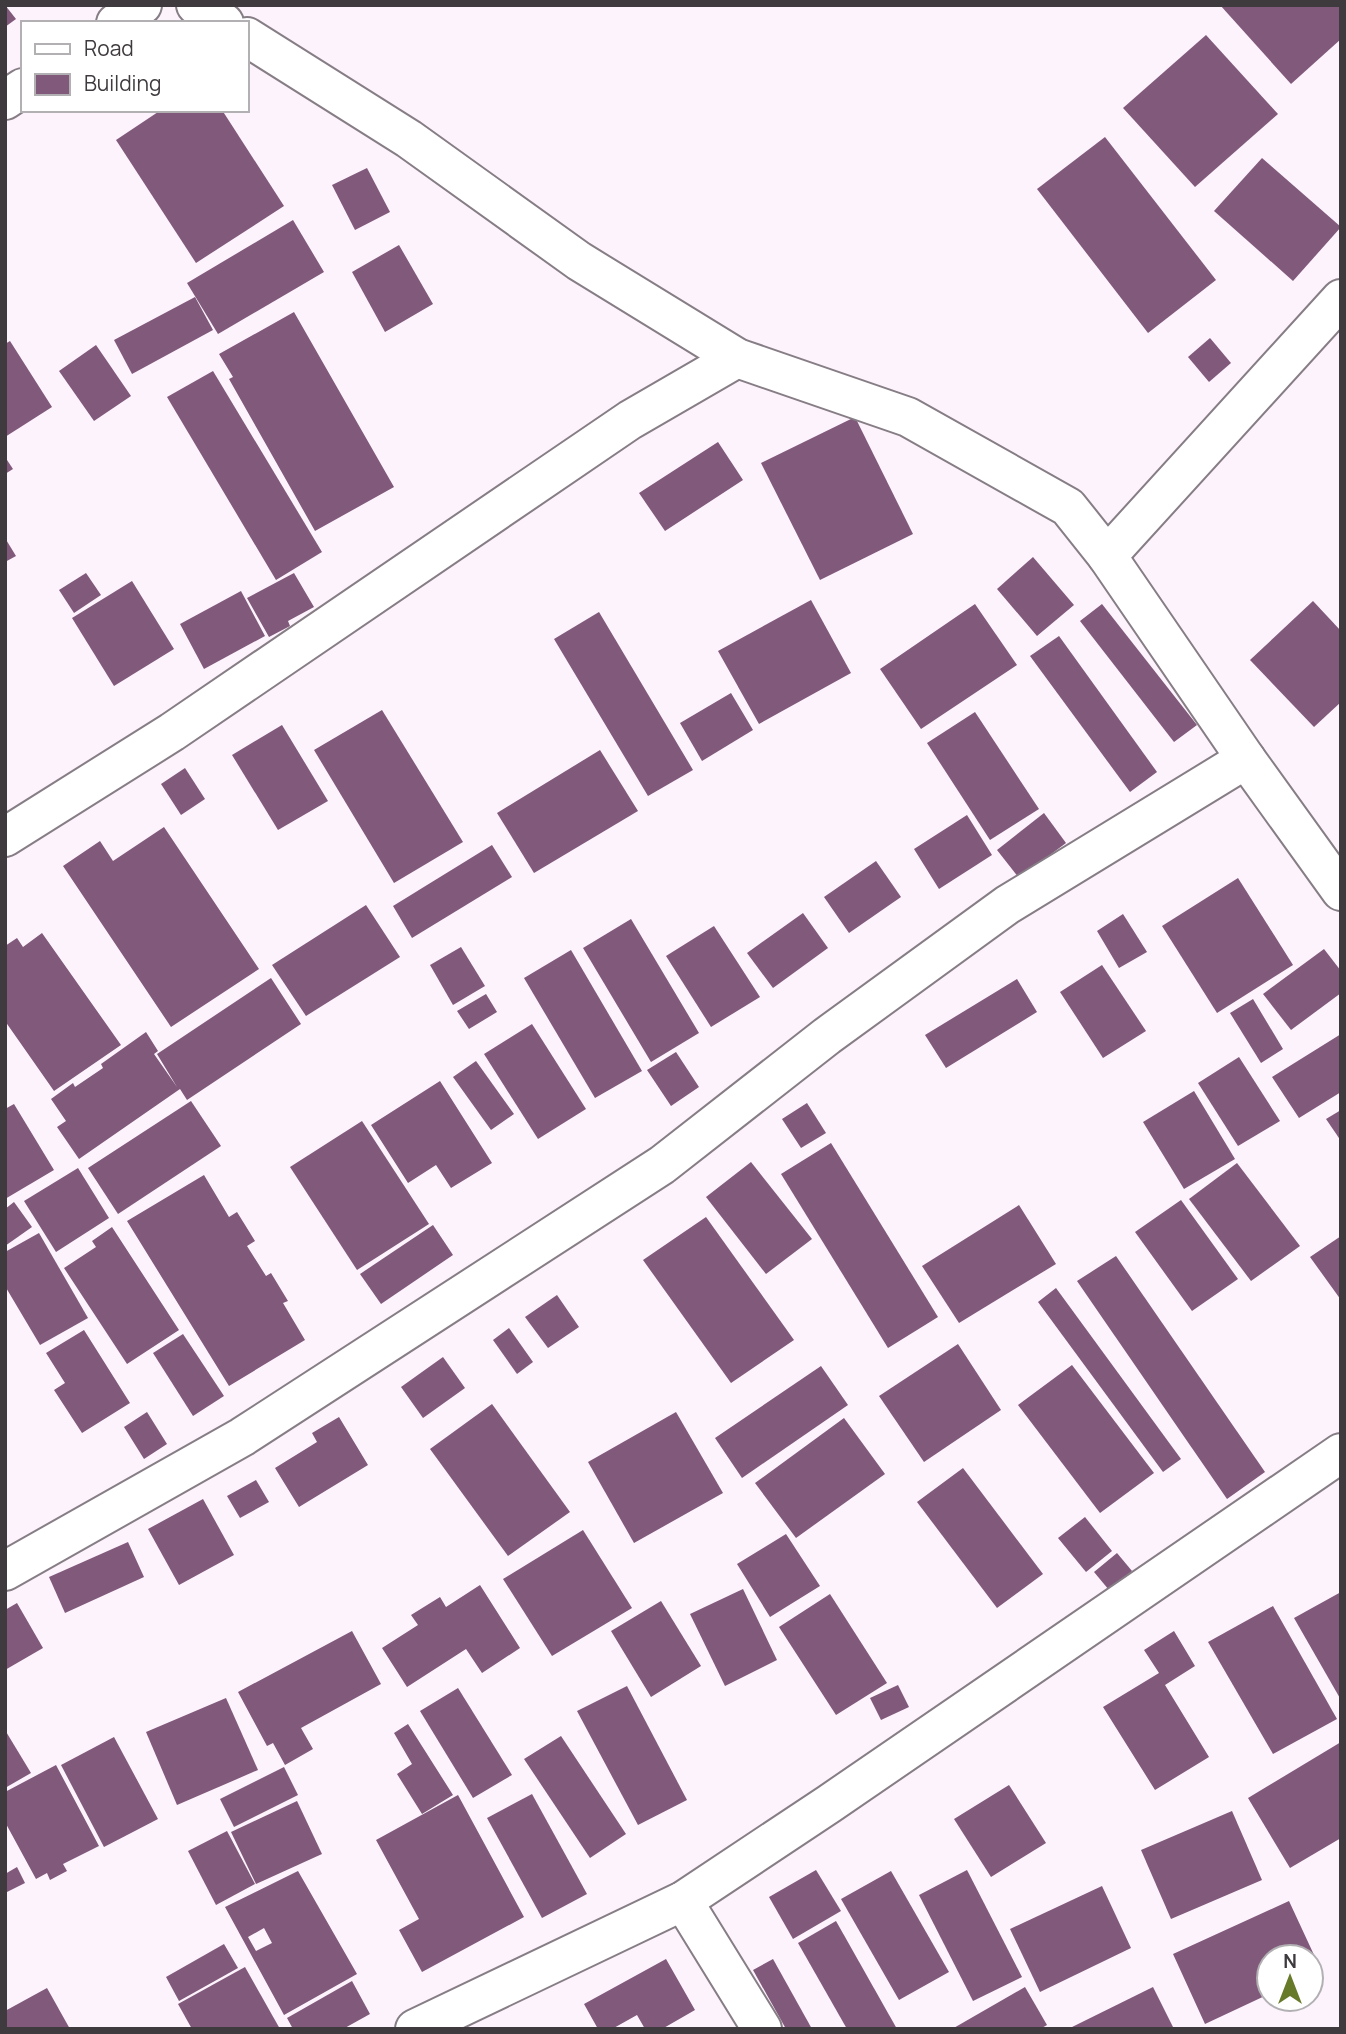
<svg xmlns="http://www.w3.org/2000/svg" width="1346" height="2034" font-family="Manrope,sans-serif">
<rect width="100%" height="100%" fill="#fdf3fc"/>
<g fill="#80597b" fill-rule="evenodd">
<path d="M 5,5 L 16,19 L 5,27 Z"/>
<path d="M 1220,5 L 1341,5 L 1341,39 L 1291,84 Z"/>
<path d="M 1206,35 L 1278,114 L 1195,187 L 1123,108 Z"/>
<path d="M 161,110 L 222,110 L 284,206 L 196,263 L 116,140 Z"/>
<path d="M 1105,137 L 1216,280 L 1148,333 L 1037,189 Z"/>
<path d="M 1262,158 L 1341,227 L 1293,281 L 1214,211 Z"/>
<path d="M 367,168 L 390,212 L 355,230 L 332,185 Z"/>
<path d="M 293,220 L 324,272 L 218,334 L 187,283 Z"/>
<path d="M 399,245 L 433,304 L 385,332 L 352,272 Z"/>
<path d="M 195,297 L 213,330 L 132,374 L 114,340 Z"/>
<path d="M 294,312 L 394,487 L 315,531 L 229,379 L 233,377 L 219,354 Z"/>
<path d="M 1210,338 L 1231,363 L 1209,382 L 1188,357 Z"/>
<path d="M 10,341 L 52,407 L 5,437 L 5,344 Z"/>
<path d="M 96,345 L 131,396 L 94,421 L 59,371 Z"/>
<path d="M 213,371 L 322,552 L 276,580 L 167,397 Z"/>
<path d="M 855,417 L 913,534 L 820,580 L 761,463 Z"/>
<path d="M 718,442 L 743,480 L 665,531 L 639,493 Z"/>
<path d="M 5,457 L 13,469 L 5,474 Z"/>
<path d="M 5,538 L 16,556 L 5,562 Z"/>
<path d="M 1033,557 L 1074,605 L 1037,636 L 997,589 Z"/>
<path d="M 86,573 L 101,595 L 74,613 L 59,590 Z"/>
<path d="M 294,573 L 314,607 L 288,621 L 290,626 L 269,637 L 247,598 Z"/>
<path d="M 132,581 L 174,649 L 114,686 L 72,618 Z"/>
<path d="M 241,591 L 265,636 L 204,669 L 180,624 Z"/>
<path d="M 811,600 L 851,673 L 759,724 L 718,651 Z"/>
<path d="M 1313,601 L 1341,631 L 1341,702 L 1314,727 L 1250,660 Z"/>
<path d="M 975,604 L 1017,665 L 921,729 L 880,669 Z"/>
<path d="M 1102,604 L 1197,725 L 1174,742 L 1080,621 Z"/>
<path d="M 599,612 L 693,770 L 648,796 L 554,639 Z"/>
<path d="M 1059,636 L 1157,772 L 1130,792 L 1030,656 Z"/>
<path d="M 731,693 L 753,730 L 702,761 L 680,723 Z"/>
<path d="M 382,710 L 463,842 L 394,883 L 314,750 Z"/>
<path d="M 975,712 L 1039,809 L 990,840 L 927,743 Z"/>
<path d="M 282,725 L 328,801 L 278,830 L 232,755 Z"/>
<path d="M 600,750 L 638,811 L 534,873 L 497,813 Z"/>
<path d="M 185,768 L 205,799 L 181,815 L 161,784 Z"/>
<path d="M 1044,813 L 1066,843 L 1019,878 L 997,850 Z"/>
<path d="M 967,815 L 992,855 L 939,889 L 914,849 Z"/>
<path d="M 164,827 L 259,969 L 171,1027 L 63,866 L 100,841 L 113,861 Z"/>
<path d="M 492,845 L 512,877 L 412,938 L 393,906 Z"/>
<path d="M 876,861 L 901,897 L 849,933 L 824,897 Z"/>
<path d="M 1238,878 L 1293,965 L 1217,1013 L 1162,926 Z"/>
<path d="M 366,905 L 400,957 L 306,1016 L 272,965 Z"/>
<path d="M 803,913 L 828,948 L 773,988 L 747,953 Z"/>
<path d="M 1123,914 L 1147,952 L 1119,968 L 1097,931 Z"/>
<path d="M 631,919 L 699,1033 L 651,1062 L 583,948 Z"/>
<path d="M 714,926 L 760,997 L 711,1027 L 666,956 Z"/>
<path d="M 42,933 L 121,1045 L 54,1091 L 5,1021 L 5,946 L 17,938 L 23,947 Z"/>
<path d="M 461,947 L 485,986 L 453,1005 L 430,965 Z"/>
<path d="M 1324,949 L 1341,971 L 1341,993 L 1291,1030 L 1263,994 Z"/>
<path d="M 571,950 L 642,1071 L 595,1098 L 524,978 Z"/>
<path d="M 1102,965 L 1146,1031 L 1103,1058 L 1060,992 Z"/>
<path d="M 271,978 L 301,1024 L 187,1100 L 180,1089 L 79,1159 L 57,1127 L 66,1121 L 51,1099 L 73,1083 L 75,1087 L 103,1068 L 101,1064 L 146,1032 L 158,1051 L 154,1054 L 177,1087 L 157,1054 Z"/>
<path d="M 1017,979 L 1037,1012 L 946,1068 L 925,1035 Z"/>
<path d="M 486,994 L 497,1012 L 469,1029 L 457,1011 Z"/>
<path d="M 1253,999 L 1283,1049 L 1261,1063 L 1230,1013 Z"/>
<path d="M 532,1024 L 586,1109 L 538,1139 L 484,1054 Z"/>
<path d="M 1341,1034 L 1341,1092 L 1299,1118 L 1272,1077 Z"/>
<path d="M 676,1052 L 699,1087 L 671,1106 L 647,1070 Z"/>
<path d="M 1239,1057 L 1280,1121 L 1238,1146 L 1198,1083 Z"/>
<path d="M 476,1061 L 514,1114 L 491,1130 L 453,1077 Z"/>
<path d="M 440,1081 L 492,1163 L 451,1188 L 436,1165 L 408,1183 L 371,1125 Z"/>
<path d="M 1194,1091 L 1235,1159 L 1184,1189 L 1143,1122 Z"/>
<path d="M 191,1101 L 221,1146 L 118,1214 L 88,1168 Z"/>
<path d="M 807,1103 L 826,1133 L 801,1148 L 782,1119 Z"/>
<path d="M 14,1104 L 54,1170 L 5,1199 L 5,1109 Z"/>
<path d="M 1341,1110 L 1341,1141 L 1326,1119 Z"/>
<path d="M 362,1121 L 429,1224 L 357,1270 L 290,1167 Z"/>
<path d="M 831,1143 L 938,1317 L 888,1348 L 781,1174 Z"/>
<path d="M 751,1162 L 812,1239 L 766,1274 L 706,1197 Z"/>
<path d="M 1237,1163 L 1300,1246 L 1251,1281 L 1189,1199 Z"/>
<path d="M 78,1168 L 109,1218 L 56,1252 L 24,1201 Z"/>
<path d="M 204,1175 L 229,1217 L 237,1212 L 255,1241 L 247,1246 L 266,1276 L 271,1273 L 288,1301 L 283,1303 L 305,1340 L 229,1386 L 127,1221 Z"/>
<path d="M 1181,1200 L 1238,1279 L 1192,1311 L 1135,1232 Z"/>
<path d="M 14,1202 L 32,1227 L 5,1246 L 5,1209 Z"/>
<path d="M 1019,1205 L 1056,1264 L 959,1323 L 922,1266 Z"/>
<path d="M 706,1217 L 794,1340 L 731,1383 L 643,1260 Z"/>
<path d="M 433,1225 L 453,1255 L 381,1304 L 360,1274 Z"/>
<path d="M 112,1227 L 179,1330 L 127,1364 L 64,1268 L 96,1247 L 92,1241 Z"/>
<path d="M 39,1233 L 88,1318 L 40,1345 L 5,1286 L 5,1252 Z"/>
<path d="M 1341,1236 L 1341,1300 L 1310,1257 Z"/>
<path d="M 1116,1256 L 1265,1472 L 1227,1499 L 1077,1281 Z"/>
<path d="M 1056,1288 L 1181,1459 L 1163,1472 L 1038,1302 Z"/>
<path d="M 557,1295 L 579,1327 L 548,1348 L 525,1317 Z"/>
<path d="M 509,1328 L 533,1362 L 517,1374 L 493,1340 Z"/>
<path d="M 84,1330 L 130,1403 L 82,1433 L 54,1390 L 65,1383 L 46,1353 Z"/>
<path d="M 183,1334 L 224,1396 L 193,1416 L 153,1353 Z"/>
<path d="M 958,1344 L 1001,1410 L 924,1462 L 879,1396 Z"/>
<path d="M 443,1357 L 465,1388 L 423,1418 L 401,1387 Z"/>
<path d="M 1072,1365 L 1154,1473 L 1100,1513 L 1018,1405 Z"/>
<path d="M 821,1366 L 848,1405 L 742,1478 L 715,1438 Z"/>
<path d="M 492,1404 L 570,1512 L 508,1556 L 430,1449 Z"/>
<path d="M 147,1412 L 167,1444 L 144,1459 L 124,1427 Z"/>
<path d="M 676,1412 L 723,1493 L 634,1543 L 588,1462 Z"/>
<path d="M 339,1417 L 368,1465 L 299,1507 L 275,1468 L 317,1442 L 312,1433 Z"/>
<path d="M 844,1418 L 885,1474 L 796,1538 L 755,1483 Z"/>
<path d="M 963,1468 L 1043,1574 L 997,1608 L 917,1502 Z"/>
<path d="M 256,1480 L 269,1502 L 240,1518 L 227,1496 Z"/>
<path d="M 203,1499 L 234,1555 L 179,1585 L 148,1529 Z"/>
<path d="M 1085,1517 L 1112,1551 L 1086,1572 L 1058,1538 Z"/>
<path d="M 583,1530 L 632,1608 L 552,1656 L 503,1579 Z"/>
<path d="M 786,1534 L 820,1586 L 770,1617 L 737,1564 Z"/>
<path d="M 128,1542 L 144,1577 L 65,1613 L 49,1577 Z"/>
<path d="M 1117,1553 L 1132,1571 L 1109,1590 L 1094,1572 Z"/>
<path d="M 480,1585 L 520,1648 L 482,1673 L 466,1649 L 407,1687 L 382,1648 L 418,1625 L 411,1615 L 440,1597 L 446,1607 Z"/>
<path d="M 743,1589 L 777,1660 L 725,1686 L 690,1614 Z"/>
<path d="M 1341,1592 L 1341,1700 L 1294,1618 Z"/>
<path d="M 830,1594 L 887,1683 L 836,1715 L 779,1627 Z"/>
<path d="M 661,1601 L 701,1666 L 651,1697 L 611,1631 Z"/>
<path d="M 17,1603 L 43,1648 L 5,1670 L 5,1610 Z"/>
<path d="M 1273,1606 L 1337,1719 L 1273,1754 L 1208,1642 Z"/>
<path d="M 352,1631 L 381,1684 L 301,1728 L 313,1749 L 285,1765 L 273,1743 L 267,1746 L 238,1692 Z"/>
<path d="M 1174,1631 L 1195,1666 L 1165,1685 L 1209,1757 L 1155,1790 L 1103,1707 L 1159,1673 L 1144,1650 Z"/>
<path d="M 898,1685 L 909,1707 L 881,1720 L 870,1698 Z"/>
<path d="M 627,1686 L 687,1800 L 638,1825 L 577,1711 Z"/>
<path d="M 458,1688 L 512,1775 L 473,1798 L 420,1711 Z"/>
<path d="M 226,1698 L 258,1770 L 177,1805 L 146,1732 Z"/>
<path d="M 408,1724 L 453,1795 L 422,1814 L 397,1774 L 412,1764 L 394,1733 Z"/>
<path d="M 5,1730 L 31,1773 L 5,1788 Z"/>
<path d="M 561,1736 L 626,1834 L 590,1858 L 524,1759 Z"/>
<path d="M 114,1737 L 158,1819 L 104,1847 L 61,1765 Z"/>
<path d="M 1341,1742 L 1341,1838 L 1290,1868 L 1248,1798 Z"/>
<path d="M 56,1765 L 99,1846 L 63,1864 L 67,1871 L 50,1880 L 47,1873 L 36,1879 L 5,1822 L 5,1792 Z"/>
<path d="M 284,1767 L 298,1795 L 234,1827 L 220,1799 Z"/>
<path d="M 1009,1785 L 1046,1843 L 991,1877 L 954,1819 Z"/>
<path d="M 532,1794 L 587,1894 L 542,1918 L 487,1818 Z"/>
<path d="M 458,1795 L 524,1917 L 422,1972 L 399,1930 L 419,1919 L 376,1840 Z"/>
<path d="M 297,1801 L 322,1854 L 256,1884 L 231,1832 Z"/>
<path d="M 1232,1811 L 1262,1880 L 1171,1919 L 1141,1850 Z"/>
<path d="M 227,1831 L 255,1884 L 216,1905 L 188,1851 Z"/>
<path d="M 17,1867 L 25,1883 L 5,1893 L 5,1874 Z"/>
<path d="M 816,1870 L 841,1911 L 793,1939 L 769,1897 Z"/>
<path d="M 967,1870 L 1022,1977 L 973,2001 L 919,1895 Z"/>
<path d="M 298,1871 L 357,1974 L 284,2015 L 225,1907 ZM 264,1928 L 272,1943 L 256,1951 L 248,1937 Z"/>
<path d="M 891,1871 L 949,1972 L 899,2000 L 841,1899 Z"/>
<path d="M 1102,1886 L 1131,1948 L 1040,1992 L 1010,1929 Z"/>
<path d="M 1289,1901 L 1321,1970 L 1311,1975 L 1311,1957 L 1269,1957 L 1269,1994 L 1205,2024 L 1173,1954 Z"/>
<path d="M 836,1921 L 897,2029 L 847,2029 L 798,1943 Z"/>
<path d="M 224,1944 L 238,1968 L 179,2001 L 166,1977 Z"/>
<path d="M 666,1959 L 695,2010 L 662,2029 L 645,2029 L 637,2015 L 612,2029 L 598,2029 L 584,2004 Z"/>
<path d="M 773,1959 L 812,2029 L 786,2029 L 753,1970 Z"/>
<path d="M 245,1967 L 280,2029 L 192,2029 L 178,2004 Z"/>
<path d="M 352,1981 L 370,2014 L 343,2029 L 293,2029 L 287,2018 Z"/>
<path d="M 1025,1987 L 1047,2025 L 1040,2029 L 952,2029 Z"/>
<path d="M 1153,1987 L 1174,2029 L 1068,2029 Z"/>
<path d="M 47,1988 L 70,2029 L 5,2029 L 5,2011 Z"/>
</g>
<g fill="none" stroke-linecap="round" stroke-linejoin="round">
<defs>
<g id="minor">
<path d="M 196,5 L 224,23"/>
<path d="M 116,23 L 142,5"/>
<path d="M 247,37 L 409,139 L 579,261 L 737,358 L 908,417 L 1068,507 L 1107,556 L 1246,759 L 1341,891"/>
<path d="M 5,100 L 23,88"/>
<path d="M 1107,556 L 1341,299"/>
<path d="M 5,837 L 172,732 L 630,420 L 737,358"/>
<path d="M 5,1571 L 242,1437 L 662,1165 L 827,1036 L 1007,905 L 1246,759"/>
<path d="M 683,1901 L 762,2029"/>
<path d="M 415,2029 L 683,1901 L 829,1804 L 1341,1453"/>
</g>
</defs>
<use href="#minor" stroke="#867d85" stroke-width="42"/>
<use href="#minor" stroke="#fff" stroke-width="38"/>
</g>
<rect width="1346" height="2034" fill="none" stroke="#3e3a3e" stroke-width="14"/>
<rect x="21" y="21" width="228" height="91" fill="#ffffff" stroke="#b2b0b2" stroke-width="2"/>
<rect x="35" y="44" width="35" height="10" fill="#ffffff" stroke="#b2b0b2" stroke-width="2"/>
<text x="84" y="56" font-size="21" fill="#3e3a3e">Road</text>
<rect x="35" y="74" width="35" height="21" fill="#80597b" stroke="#b2b0b2" stroke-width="2"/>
<text x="84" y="91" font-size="21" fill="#3e3a3e">Building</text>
<g transform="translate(1290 1978)"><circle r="33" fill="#ffffff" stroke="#b2b0b2" stroke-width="2"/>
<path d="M0-5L12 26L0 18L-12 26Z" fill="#677a29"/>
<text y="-10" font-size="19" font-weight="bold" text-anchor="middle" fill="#3e3a3e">N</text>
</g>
</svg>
